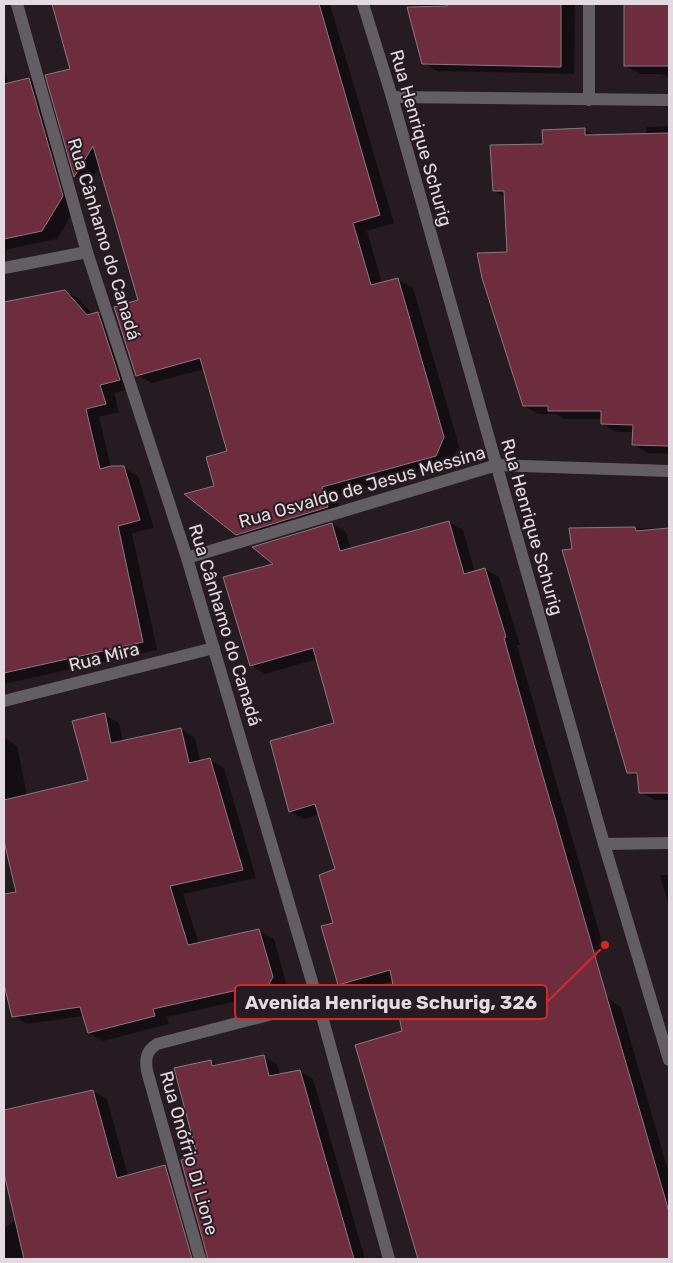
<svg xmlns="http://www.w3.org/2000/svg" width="673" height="1263" font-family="Rubik,sans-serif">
<rect width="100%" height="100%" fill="#271b22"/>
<g fill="#0007" fill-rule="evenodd">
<path d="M 53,4 L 330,4 L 394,223 L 367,231 L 382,284 L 398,279 L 413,288 L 459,446 L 450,464 L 336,495 L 342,515 L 252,542 L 237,534 L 216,487 L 228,452 L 205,369 L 152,383 L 137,375 L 139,301 L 100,166 L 89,184 L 75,176 L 47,75 L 72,70 Z"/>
<path d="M 407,4 L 575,4 L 574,74 L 437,71 L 423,63 Z"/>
<path d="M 625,4 L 669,4 L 669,77 L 660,74 L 640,74 L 625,65 Z"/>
<path d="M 4,64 L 8,84 L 29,79 L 44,88 L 77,205 L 57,239 L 4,250 Z"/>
<path d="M 669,126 L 669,454 L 648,453 L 634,445 L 634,432 L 617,432 L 602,424 L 602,419 L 564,419 L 556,414 L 539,414 L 524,406 L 508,253 L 505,197 L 494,191 L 545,145 L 544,131 L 585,130 L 597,136 L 646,135 L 646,127 Z"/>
<path d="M 65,291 L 79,299 L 93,315 L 98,313 L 112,321 L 134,388 L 114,393 L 119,412 L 99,417 L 111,467 L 124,467 L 138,476 L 154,528 L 132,533 L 157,650 L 4,684 L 4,304 Z"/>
<path d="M 449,522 L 463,530 L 475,572 L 485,569 L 499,577 L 520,645 L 517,645 L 604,949 L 460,958 L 607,998 L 621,1007 L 669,1174 L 669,1259 L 420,1259 L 357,1045 L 403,1032 L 393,981 L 353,992 L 339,984 L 336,870 L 320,814 L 304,819 L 290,811 L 336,724 L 317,659 L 265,674 L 251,665 L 276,564 L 332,524 L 346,532 L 351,549 Z"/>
<path d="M 669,528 L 669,803 L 668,800 L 655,800 L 640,792 L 639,778 L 628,772 L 573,550 L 570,529 Z"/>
<path d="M 105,715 L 119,723 L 123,742 L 181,729 L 195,738 L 200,761 L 209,759 L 224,768 L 256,878 L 183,894 L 199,944 L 259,931 L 274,939 L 287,986 L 280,996 L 259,1002 L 251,998 L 167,1017 L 169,1024 L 103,1041 L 89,1033 L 84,1016 L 27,1024 L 13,1016 L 4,979 L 4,896 L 18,892 L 4,837 L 4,738 L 17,746 L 27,795 L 90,781 ZM 182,738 L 185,738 L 191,768 L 189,769 Z"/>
<path d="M 660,875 L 669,875 L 669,907 Z"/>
<path d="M 263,1056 L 277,1064 L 280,1075 L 300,1071 L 313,1079 L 365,1259 L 228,1259 L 197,1157 L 211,1061 L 219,1066 Z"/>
<path d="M 93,1091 L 107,1099 L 128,1176 L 157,1181 L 178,1259 L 4,1259 L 4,1228 L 16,1220 L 4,1168 L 4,1111 Z"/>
</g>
<g fill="#6e2d3f" stroke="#8a797c">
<path d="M 52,4 L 319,4 L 380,215 L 353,223 L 371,285 L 398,278 L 444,437 L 436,456 L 322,487 L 328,507 L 236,535 L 184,494 L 214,486 L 206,457 L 227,451 L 200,358 L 136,376 L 114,307 L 138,300 L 93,146 L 74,177 L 45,75 L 70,69 Z"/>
<path d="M 447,4 L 561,4 L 561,67 L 422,64 L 407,7 L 447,6 Z"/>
<rect x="624" y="4" width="45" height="62"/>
<path d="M 29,78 L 63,196 L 42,231 L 4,239 L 4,84 Z"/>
<path d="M 585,128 L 585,135 L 669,133 L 669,446 L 632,445 L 633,425 L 601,424 L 601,411 L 548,411 L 548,406 L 523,406 L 482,278 L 477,253 L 507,252 L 504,191 L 493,191 L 490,145 L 543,144 L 542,130 Z"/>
<path d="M 65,290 L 87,315 L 98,312 L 120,380 L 100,385 L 106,404 L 86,409 L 100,469 L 111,466 L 124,466 L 140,520 L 118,526 L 143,642 L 4,673 L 4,302 Z"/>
<path d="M 449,521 L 464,574 L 485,568 L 506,637 L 504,638 L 542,773 L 669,1212 L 669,1259 L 418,1259 L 355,1045 L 402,1031 L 390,970 L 338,985 L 321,926 L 333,923 L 319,875 L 335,869 L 315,804 L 289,812 L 270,741 L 334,723 L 313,648 L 250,666 L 223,577 L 273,564 L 252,547 L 332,523 L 340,551 Z"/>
<path d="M 635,527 L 636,531 L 669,528 L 669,793 L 639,793 L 637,773 L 627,773 L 562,550 L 572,549 L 569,528 Z"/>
<path d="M 105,713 L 111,743 L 181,728 L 189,763 L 210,758 L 243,870 L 170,886 L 188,945 L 259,929 L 273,977 L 266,989 L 243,994 L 242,989 L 153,1009 L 155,1016 L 88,1033 L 80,1007 L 12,1017 L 4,984 L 4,894 L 16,892 L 4,841 L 4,800 L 88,780 L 72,721 Z"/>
<path d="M 264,1055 L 269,1076 L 300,1070 L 354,1259 L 208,1259 L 181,1160 L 197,1155 L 174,1068 L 211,1060 L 212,1066 Z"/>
<path d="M 93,1090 L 117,1178 L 165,1165 L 192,1259 L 24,1259 L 4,1173 L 4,1110 Z"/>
</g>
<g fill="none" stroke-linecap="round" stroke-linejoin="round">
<g stroke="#625e63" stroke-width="12">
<path d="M 17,4 L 87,252 L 187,558 L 318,1002 L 389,1259"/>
<path d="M 363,4 L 392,97 L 604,844 L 669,1060"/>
<path d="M 589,4 L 589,100"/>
<path d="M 392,97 L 669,100"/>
<path d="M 4,268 L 87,252"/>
<path d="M 187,558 L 497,465 L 669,471"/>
<path d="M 4,701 L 214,648"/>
<path d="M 604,844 L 669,843"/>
<path d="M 200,1259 L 147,1071 C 145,1059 146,1051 157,1044 L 318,1002"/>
</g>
</g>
<g text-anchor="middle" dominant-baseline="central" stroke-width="4" stroke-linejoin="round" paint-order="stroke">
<g font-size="18" fill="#e3dbdf" stroke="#271b22">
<text transform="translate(421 138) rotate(74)">Rua Henrique Schurig</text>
<text transform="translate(104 239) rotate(73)">Rua Cânhamo do Canadá</text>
<text transform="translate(362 487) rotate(-16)">Rua Osvaldo de Jesus Messina</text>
<text transform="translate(532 527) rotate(74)">Rua Henrique Schurig</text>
<text transform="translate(225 625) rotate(73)">Rua Cânhamo do Canadá</text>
<text transform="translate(104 657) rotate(-14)">Rua Mira</text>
<text transform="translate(189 1153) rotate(74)">Rua Onófrio Di Lione</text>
</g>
</g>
<path fill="none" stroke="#d62828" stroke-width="2" d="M605 945L547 1002"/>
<circle fill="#d62828" stroke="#271b22" stroke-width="2" cx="605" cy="945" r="5"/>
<rect fill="#271b22" stroke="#d62828" stroke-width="2" x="235" y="985" width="312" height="34" rx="5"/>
<g font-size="19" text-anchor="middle" font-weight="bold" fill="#e3dbdf">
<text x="391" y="1009">Avenida Henrique Schurig, 326</text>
</g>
<rect width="673" height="1263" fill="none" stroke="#e3dbdf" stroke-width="10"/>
</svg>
